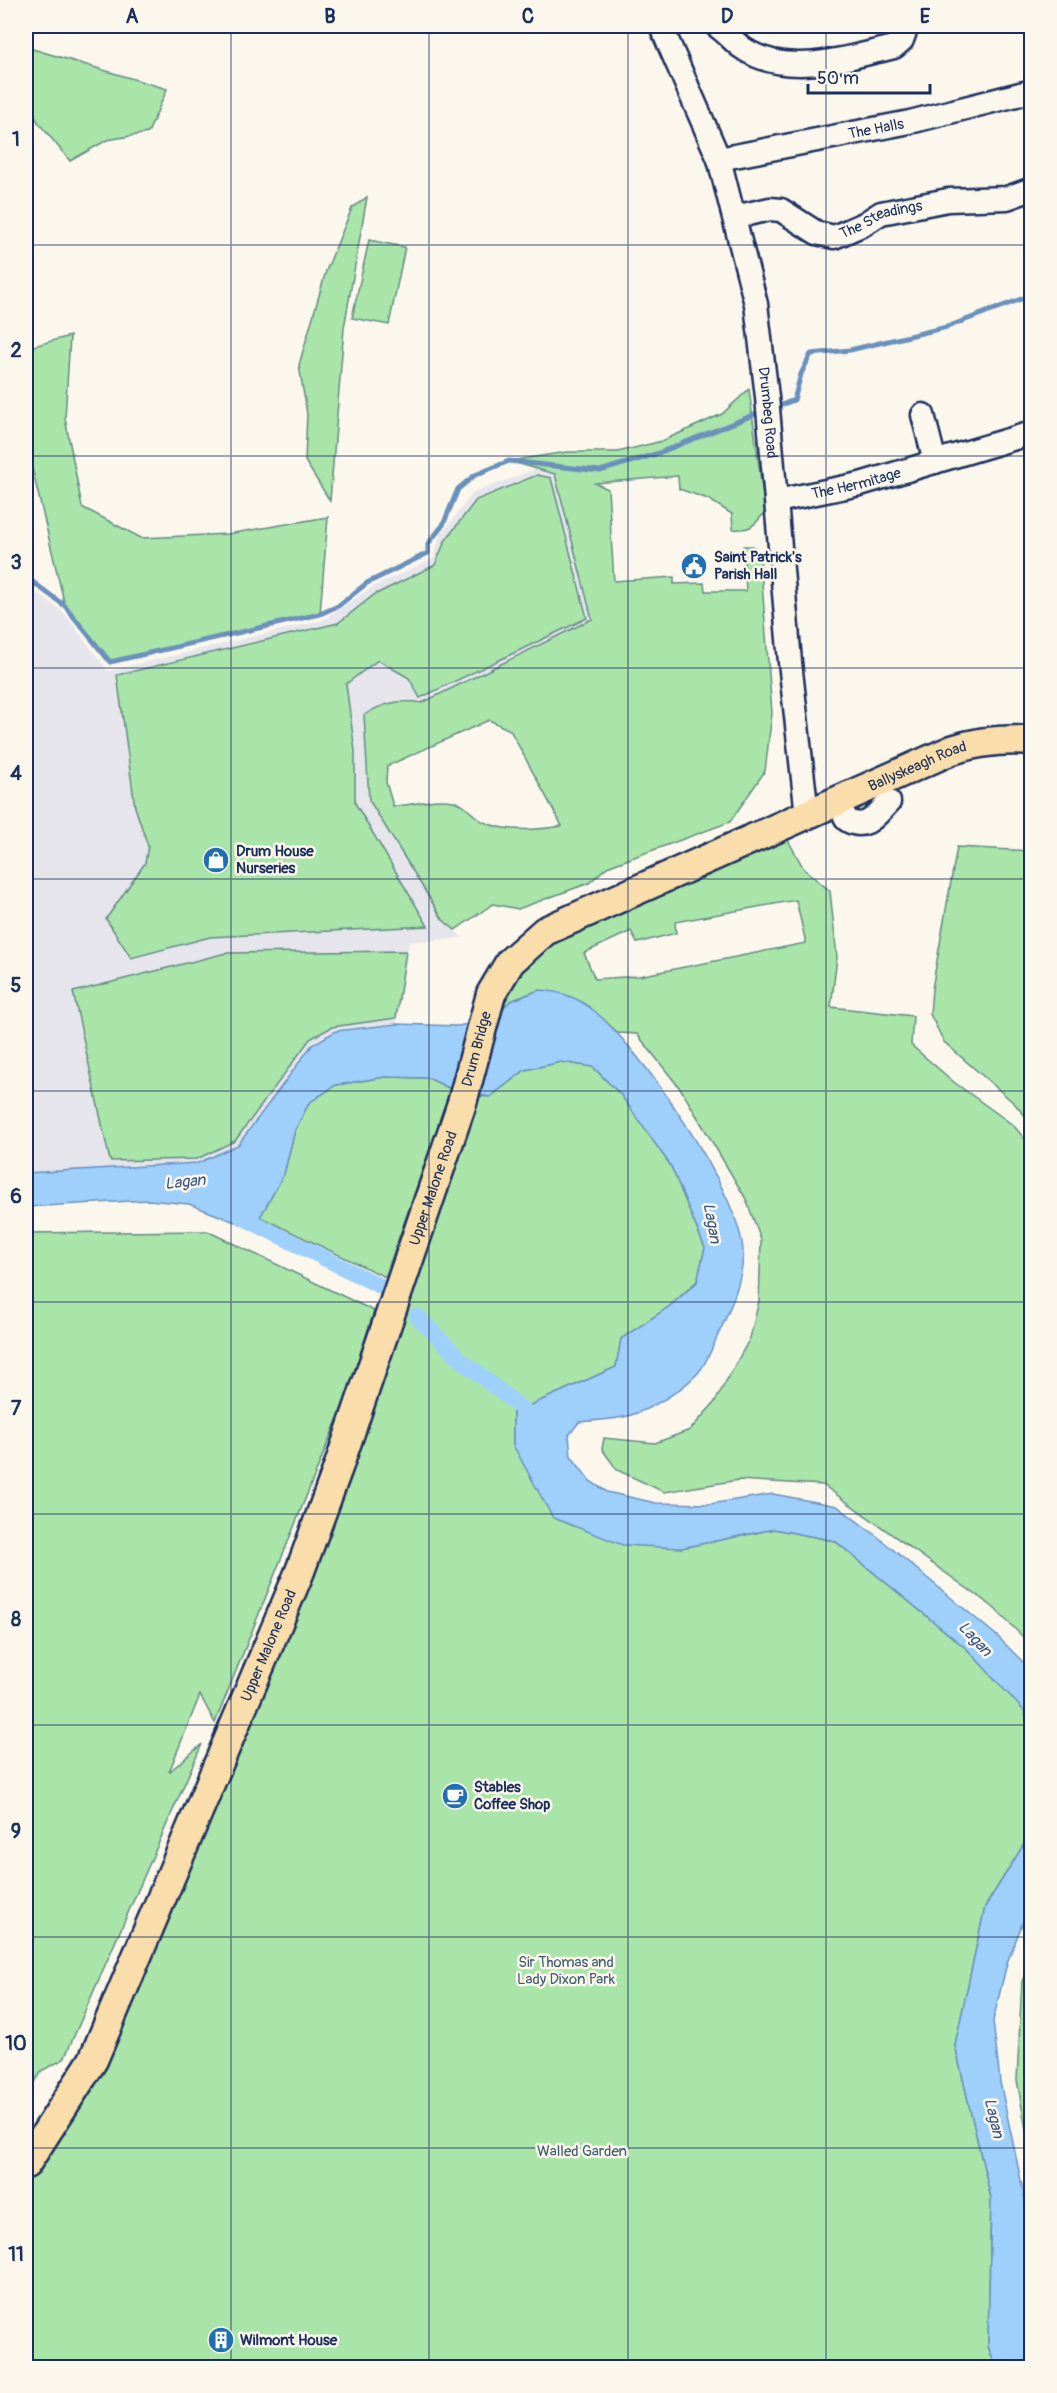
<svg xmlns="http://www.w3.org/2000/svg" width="1057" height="2393" font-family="Pangolin,sans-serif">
<rect width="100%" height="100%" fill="#fbf7ec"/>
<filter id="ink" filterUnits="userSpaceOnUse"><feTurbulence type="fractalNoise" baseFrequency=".0167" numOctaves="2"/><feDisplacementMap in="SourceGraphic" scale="12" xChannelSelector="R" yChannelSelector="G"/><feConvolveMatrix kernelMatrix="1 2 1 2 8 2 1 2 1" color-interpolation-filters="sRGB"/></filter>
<g filter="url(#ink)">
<path fill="#e6e5ec" d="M 536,469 L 555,474 L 593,619 L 422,703 L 404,699 L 369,800 L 443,920 L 463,938 L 409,942 L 397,1024 L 336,1031 L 312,1045 L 238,1145 L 198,1163 L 26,1173 L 26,584 L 64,613 L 108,671 L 323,620 L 372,587 L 433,559 L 440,536 L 473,493 Z"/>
<g fill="#a9e4a9" stroke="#628a84" stroke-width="1.5" fill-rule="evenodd">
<path d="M 26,47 L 167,89 L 148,133 L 107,140 L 70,161 L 38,122 L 26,97 Z"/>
<path d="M 367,197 L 344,328 L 330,501 L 305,461 L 307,414 L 299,365 L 326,271 L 352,208 Z"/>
<path d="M 369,240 L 405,247 L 389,325 L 352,318 Z"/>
<path d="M 70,336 L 65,418 L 82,507 L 141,538 L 228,534 L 328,517 L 320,614 L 110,662 L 65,606 L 32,468 L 26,459 L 26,348 Z"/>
<path d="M 749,389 L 765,512 C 755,525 750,531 733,529 L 732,514 L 708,499 L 679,489 L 678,476 L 595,483 L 608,489 L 614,581 L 674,577 L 674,584 L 704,583 L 705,591 L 746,591 L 743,546 L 753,546 L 760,557 L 772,713 L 765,771 L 730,822 L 607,867 L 589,883 L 518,909 L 493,904 L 455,930 L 443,920 L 369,800 L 364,715 C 382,703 401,699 422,703 L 592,619 L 555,474 L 509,461 L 567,452 L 618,452 L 662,441 L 722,414 ZM 489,720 L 510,730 L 562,826 C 538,830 507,833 484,822 C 473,817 465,803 453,801 C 433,797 413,806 393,806 L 386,782 L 387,766 Z"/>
<path d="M 537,475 L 551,478 L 587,618 L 420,698 L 409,678 L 378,660 L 346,684 L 355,751 L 355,803 L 428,926 L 210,937 L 131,958 L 106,919 L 145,863 L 148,846 L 135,807 L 117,675 L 338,623 L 374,595 L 435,565 L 445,541 L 476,500 Z"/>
<path d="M 784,833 L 804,869 L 830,891 L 837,957 L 831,1007 L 913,1016 L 911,1045 L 955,1083 L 1013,1125 L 1031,1146 L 1031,1645 L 993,1607 L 823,1485 L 739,1480 L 664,1492 L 617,1470 L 602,1449 L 604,1438 L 655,1443 L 690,1430 L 714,1403 L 750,1338 L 759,1301 L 761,1240 L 746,1199 L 682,1091 L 637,1034 L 618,1033 L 589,1007 L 539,990 L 511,1001 L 488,1020 L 525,949 L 762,851 L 773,838 ZM 796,900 L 806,943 L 639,976 L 595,979 L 584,953 L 631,931 L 637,943 L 676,933 L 675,922 Z"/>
<path d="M 957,847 L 1031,851 L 1031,1123 L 1015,1104 L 944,1042 L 930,1014 L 932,989 Z"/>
<path d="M 406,951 L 396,1018 L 332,1027 L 310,1039 L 235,1141 L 197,1159 L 110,1161 L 73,992 L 226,953 Z"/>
<path d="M 561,1062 L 593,1067 L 621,1095 L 671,1166 L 705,1248 L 697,1281 L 670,1306 L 621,1339 L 616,1367 L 513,1413 L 513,1445 L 681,1548 L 774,1529 L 835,1541 L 968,1650 L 1025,1711 L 1032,1737 L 1029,1836 L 985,1907 L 955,2045 L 991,2198 L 988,2346 L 996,2367 L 26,2368 L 26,2181 L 40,2163 L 101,2064 L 478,1096 L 490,1097 L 525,1070 Z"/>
<path d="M 385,1077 L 428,1078 L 451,1089 L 385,1277 L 260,1217 L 284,1174 L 295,1130 L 309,1103 L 336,1085 Z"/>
<path d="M 207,1231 L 374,1311 L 347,1395 L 215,1723 L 200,1695 L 169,1772 L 202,1744 L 64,2059 L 43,2070 L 26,2093 L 26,1233 Z"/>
<path d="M 1031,1960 L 1031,2157 L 1017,2080 L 1022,1981 Z"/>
</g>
<g fill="#9ed0fb" stroke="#6a90bc" stroke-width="1.5">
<path d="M 539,990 C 557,991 574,996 589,1007 C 636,1040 745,1199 743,1255 C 742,1280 730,1310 719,1333 C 713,1345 707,1363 698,1373 C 681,1391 652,1409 628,1416 C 613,1420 595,1420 579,1422 L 569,1435 L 571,1456 L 590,1481 L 607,1492 L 656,1503 L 710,1504 L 773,1494 L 837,1506 L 878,1537 L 997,1636 L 1031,1670 L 1031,1737 L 1024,1711 L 968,1650 L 835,1541 L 774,1529 L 681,1548 L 623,1545 L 553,1518 L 513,1445 L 513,1413 L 616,1367 L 621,1339 L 670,1306 L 697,1282 L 705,1248 L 671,1166 L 621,1095 L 593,1067 L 561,1062 L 525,1070 L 490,1097 L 451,1089 L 428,1078 L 385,1077 L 336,1085 L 309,1103 L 295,1130 L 284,1174 L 260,1217 L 235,1222 L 189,1204 L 149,1200 L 26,1207 L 26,1173 L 198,1163 L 238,1145 L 312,1045 L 336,1031 L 397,1024 L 458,1026 L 488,1020 L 511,1001 Z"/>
<path d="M 1031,1812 L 1031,1901 L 1007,1963 L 993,2021 L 1000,2082 L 1027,2209 L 1032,2278 L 1031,2367 L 996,2367 L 988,2346 L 991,2198 L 955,2045 L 985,1907 L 1029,1836 Z"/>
</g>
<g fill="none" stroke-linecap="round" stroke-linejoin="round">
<g stroke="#6a90bc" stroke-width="5">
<path d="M 773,408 L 794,400 L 801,374 L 811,354 L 850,350 L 947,327 L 1032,295"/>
<path d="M 26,577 L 65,606 L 110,662 L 320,614 L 338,606 L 367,583 L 428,553 L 428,544 L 443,525 L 458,489 L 475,475 L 509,461 L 600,471 L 656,454 L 761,412"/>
</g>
<g stroke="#9ed0fb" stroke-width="16">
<path d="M 229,1206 L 242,1217 L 382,1287"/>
<path d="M 417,1316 L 461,1360 L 540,1423"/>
</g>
<defs>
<g id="minor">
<path id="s1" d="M 661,26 L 719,159 L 756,304 L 767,397 L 790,662 L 807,815"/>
<path d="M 717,26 C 726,32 733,41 741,47 C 785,79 846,58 894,47 L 902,40 L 907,26"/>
<path id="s2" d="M 719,159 L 910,122 L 1032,91"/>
<path id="s3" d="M 735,217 L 770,209 L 781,210 L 817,233 L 834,237 L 864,224 L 881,213 L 948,200 L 1007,198 L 1032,189"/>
<path d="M 923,415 L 935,462"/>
<path id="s4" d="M 777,501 L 860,484 L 1032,433"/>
<path d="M 837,801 L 847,820 C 866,832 877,814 889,802"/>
</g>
<g id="major">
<path id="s5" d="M 26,2164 L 93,2060 L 300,1571 L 339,1465 L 462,1103 L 491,994 L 510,962 L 545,931 L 952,750 C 979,741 1004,739 1032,741"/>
</g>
</defs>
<use href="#minor" stroke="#1b2f5e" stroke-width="27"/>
<use href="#major" stroke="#1b2f5e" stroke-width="33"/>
<use href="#minor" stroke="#fbf7ec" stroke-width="22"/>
<use href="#major" stroke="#f9deab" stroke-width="28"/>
</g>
</g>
<path fill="none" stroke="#1b2f5e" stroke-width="1.5" stroke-opacity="0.55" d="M 231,26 L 231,2368M 429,26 L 429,2368M 628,26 L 628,2368M 826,26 L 826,2368M 26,245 L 1032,245M 26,456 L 1032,456M 26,668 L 1032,668M 26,879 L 1032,879M 26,1091 L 1032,1091M 26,1302 L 1032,1302M 26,1514 L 1032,1514M 26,1725 L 1032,1725M 26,1937 L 1032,1937M 26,2148 L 1032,2148"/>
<defs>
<symbol id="civic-disc" viewBox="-11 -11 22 22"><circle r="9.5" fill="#1f6fb2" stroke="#fbf7ec"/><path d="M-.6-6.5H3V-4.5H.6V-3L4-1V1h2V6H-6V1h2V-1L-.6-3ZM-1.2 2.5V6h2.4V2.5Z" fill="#fff"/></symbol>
<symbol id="shop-disc" viewBox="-11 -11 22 22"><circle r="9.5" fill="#1f6fb2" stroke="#fbf7ec"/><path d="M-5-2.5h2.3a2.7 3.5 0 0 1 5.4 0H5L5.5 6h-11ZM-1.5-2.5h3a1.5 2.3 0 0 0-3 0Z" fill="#fff"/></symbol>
<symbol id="cafe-disc" viewBox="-11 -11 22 22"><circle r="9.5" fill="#1f6fb2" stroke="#fbf7ec"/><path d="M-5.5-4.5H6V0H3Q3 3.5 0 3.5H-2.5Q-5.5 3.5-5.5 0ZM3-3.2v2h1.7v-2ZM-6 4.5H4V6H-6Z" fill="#fff"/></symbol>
<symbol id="building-disc" viewBox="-11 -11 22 22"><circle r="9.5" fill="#1f6fb2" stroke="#fbf7ec"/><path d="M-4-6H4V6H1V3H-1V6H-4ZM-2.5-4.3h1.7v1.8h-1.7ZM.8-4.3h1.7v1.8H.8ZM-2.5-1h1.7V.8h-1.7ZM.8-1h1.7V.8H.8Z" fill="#fff"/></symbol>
</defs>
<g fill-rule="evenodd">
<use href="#civic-disc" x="679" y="551" width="30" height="30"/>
<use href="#shop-disc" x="201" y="845" width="30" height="30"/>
<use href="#cafe-disc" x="440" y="1781" width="30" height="30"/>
<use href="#building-disc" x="206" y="2325" width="30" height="30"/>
</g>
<g text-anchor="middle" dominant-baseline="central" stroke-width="5" stroke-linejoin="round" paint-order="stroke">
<g font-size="15" fill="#1b2f5e" stroke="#fbf7ec">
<text stroke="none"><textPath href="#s2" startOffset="160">The Halls</textPath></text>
<text stroke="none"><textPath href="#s3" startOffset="158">The Steadings</textPath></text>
<text stroke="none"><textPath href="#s1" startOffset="404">Drumbeg Road</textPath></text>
<text stroke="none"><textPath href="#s4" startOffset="81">The Hermitage</textPath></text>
<text stroke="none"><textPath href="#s5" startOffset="1754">Ballyskeagh Road</textPath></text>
<text stroke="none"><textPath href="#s5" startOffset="1206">Drum Bridge</textPath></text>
<text stroke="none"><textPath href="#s5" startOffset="1060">Upper Malone Road</textPath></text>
<text stroke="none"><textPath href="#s5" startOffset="574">Upper Malone Road</textPath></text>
</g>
<g font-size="15" font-weight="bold" fill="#1b2f5e" stroke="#fbf7ec" text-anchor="start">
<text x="714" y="557">Saint Patrick's<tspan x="714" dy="17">Parish Hall</tspan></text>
<text x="236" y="851">Drum House<tspan x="236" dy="17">Nurseries</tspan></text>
<text x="474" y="1787">Stables<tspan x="474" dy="17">Coffee Shop</tspan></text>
<text x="240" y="2340">Wilmont House</text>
</g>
<g font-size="15" fill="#3e5c71" stroke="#fbf7ec">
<text x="566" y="1962">Sir Thomas and<tspan x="566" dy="17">Lady Dixon Park</tspan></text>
<text x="582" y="2151">Walled Garden</text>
</g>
<g font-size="16" font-style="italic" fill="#3c5785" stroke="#fbf7ec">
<text transform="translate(185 1182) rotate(-6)">Lagan</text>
<text transform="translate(712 1223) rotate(80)">Lagan</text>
<text transform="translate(975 1639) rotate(47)">Lagan</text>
<text transform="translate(994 2118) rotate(77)">Lagan</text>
</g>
</g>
<rect width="1057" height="2393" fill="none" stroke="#fbf7ec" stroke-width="66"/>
<path d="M808 84v9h122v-9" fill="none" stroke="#1b2f5e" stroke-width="3"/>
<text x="817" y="84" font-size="18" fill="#1b2f5e" stroke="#fbf7ec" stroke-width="4.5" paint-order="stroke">50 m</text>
<rect x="33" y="33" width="991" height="2327" fill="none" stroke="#1b2f5e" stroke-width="2"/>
<g font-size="20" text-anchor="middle" font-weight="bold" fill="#1b2f5e">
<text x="132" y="23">A</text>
<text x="330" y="23">B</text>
<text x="528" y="23">C</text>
<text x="727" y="23">D</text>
<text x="925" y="23">E</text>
<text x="16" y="146">1</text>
<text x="16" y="357">2</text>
<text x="16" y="569">3</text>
<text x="16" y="780">4</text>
<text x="16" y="992">5</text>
<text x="16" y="1203">6</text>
<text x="16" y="1415">7</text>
<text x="16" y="1626">8</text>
<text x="16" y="1838">9</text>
<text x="16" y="2050">10</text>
<text x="16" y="2261">11</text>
</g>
</svg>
